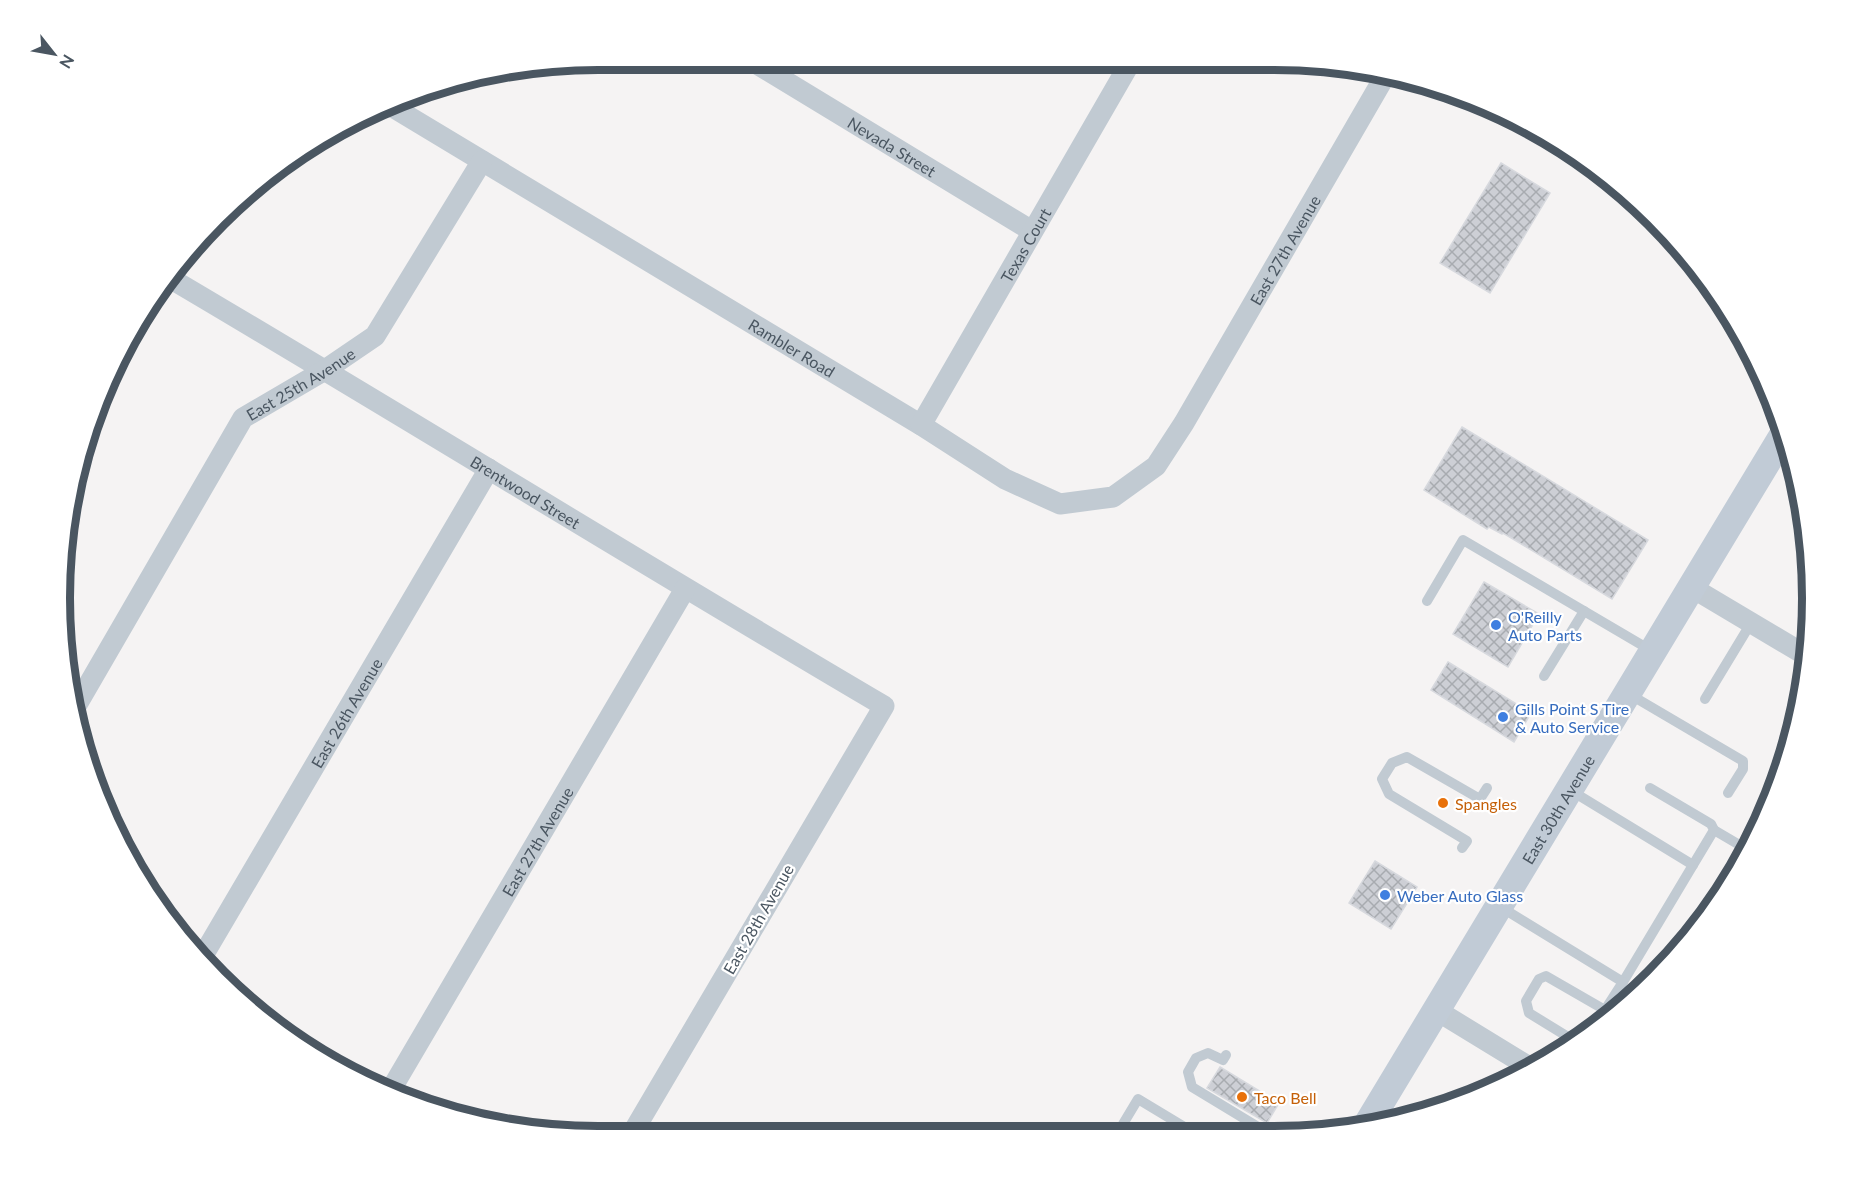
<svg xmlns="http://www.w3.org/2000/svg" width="1872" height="1196" font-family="Lato,sans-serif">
<defs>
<pattern id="building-cross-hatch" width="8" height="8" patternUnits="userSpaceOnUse" patternTransform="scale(1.5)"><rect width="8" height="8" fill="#cdcfd5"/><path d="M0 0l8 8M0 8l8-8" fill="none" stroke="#a8abb0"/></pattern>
</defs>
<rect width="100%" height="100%" fill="#f5f3f3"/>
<g fill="url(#building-cross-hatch)" stroke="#d7d9de" stroke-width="1.5">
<path d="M 1501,163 L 1550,193 L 1490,293 L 1440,263 Z"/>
<path d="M 1462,427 L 1648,540 L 1612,599 L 1503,533 L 1502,534 L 1489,527 L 1487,529 L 1424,490 Z"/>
<path d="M 1484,582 L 1539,614 L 1508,667 L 1453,634 Z"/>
<path d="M 1448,662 L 1531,713 L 1514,742 L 1431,690 Z"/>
<path d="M 1375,861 L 1417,887 L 1391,929 L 1349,903 Z"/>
<path d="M 1220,1067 L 1279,1103 L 1267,1123 L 1207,1088 Z"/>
</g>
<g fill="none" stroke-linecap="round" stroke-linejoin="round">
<g stroke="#c1cad2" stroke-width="10">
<path d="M 1427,601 L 1463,540 L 1652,651"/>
<path d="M 1544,676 L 1584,611"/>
<path d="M 1629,694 L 1743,761 L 1743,769 L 1728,793"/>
<path d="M 1705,699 L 1751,623"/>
<path d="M 1650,788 L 1711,824 L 1714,830 L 1693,865"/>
<path d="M 1714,830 L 1748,850"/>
<path d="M 1462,848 L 1467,841 L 1389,794 L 1382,779 L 1392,763 L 1407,757 L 1480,799 L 1487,788"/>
<path d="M 1499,906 L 1623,982 L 1693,865 L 1570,790"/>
<path d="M 1573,1040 L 1529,1013 L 1526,1001 L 1539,979 L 1546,976 L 1605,1010 L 1623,982"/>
<path d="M 1226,1055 L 1223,1060 L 1208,1053 L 1196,1058 L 1188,1072 L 1192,1087 L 1268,1133 L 1267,1135"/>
<path d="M 1117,1134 L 1138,1099 L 1196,1134"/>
</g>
<g stroke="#c1cad2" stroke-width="21">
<path id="s1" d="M 752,61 L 1032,231"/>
<path id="s2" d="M 391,106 L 921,425 L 1005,479 L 1060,504 L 1113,497 L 1156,466 L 1184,423 L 1385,76"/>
<path id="s3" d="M 168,277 C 407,418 644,565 884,706 L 633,1132"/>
<path id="s4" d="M 921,425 L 1130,63"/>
<path d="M 1691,587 L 1807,656"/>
<path id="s5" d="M 75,708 L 243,418 L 325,370 L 375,336 L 482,161"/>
<path id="s6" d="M 204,954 L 489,469"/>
<path d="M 1436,1010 L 1531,1068"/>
<path id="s7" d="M 389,1093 L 685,589"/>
</g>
<path stroke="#c1cbd6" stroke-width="28" id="s8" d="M 1367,1125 L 1785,432"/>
</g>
<g fill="#3f7fe0" stroke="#fff" stroke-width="2">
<circle cx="1496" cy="625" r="6"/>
<circle cx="1503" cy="717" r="6"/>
<circle cx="1385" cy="895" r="6"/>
</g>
<g fill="#e8710a" stroke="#fff" stroke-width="2">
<circle cx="1443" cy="803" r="6"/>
<circle cx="1242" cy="1097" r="6"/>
</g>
<g text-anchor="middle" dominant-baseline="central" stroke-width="4.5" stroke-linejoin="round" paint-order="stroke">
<g font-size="16" fill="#4a5661" stroke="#fff">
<text stroke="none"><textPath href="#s1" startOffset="164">Nevada Street</textPath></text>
<text stroke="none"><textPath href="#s4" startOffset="208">Texas Court</textPath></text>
<text stroke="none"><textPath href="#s2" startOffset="1137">East 27th Avenue</textPath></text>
<text stroke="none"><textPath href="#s2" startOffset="468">Rambler Road</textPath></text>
<text stroke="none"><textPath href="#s5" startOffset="402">East 25th Avenue</textPath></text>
<text stroke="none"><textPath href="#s3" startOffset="417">Brentwood Street</textPath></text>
<text stroke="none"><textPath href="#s6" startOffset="280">East 26th Avenue</textPath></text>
<text stroke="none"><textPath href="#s8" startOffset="369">East 30th Avenue</textPath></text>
<text stroke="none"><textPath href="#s7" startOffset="292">East 27th Avenue</textPath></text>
<text transform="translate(758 919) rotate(-60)">East 28th Avenue</text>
</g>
<g font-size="16" fill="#366cbe" stroke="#fff" text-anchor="start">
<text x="1508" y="616">O'Reilly<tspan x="1508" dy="18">Auto Parts</tspan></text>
<text x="1515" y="708">Gills Point S Tire<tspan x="1515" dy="18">&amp; Auto Service</tspan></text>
<text x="1397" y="895">Weber Auto Glass</text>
</g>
<g font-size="16" fill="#c56008" stroke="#fff" text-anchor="start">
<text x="1455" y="803">Spangles</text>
<text x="1254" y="1097">Taco Bell</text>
</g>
</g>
<path d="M0 0H1872V1196H0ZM598 70H1274A528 528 0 0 1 1802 598V598A528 528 0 0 1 1274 1126H598A528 528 0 0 1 70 598V598A528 528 0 0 1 598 70Z" fill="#fff" fill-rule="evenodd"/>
<path fill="none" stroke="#4a5661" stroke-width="8" d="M598 70H1274A528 528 0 0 1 1802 598V598A528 528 0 0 1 1274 1126H598A528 528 0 0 1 70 598V598A528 528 0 0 1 598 70Z"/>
<g transform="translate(54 54) rotate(121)" stroke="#ffffff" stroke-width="4.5" paint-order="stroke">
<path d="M0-4.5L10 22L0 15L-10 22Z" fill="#4a5661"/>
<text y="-9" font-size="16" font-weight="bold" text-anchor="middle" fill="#4a5661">N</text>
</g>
</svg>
